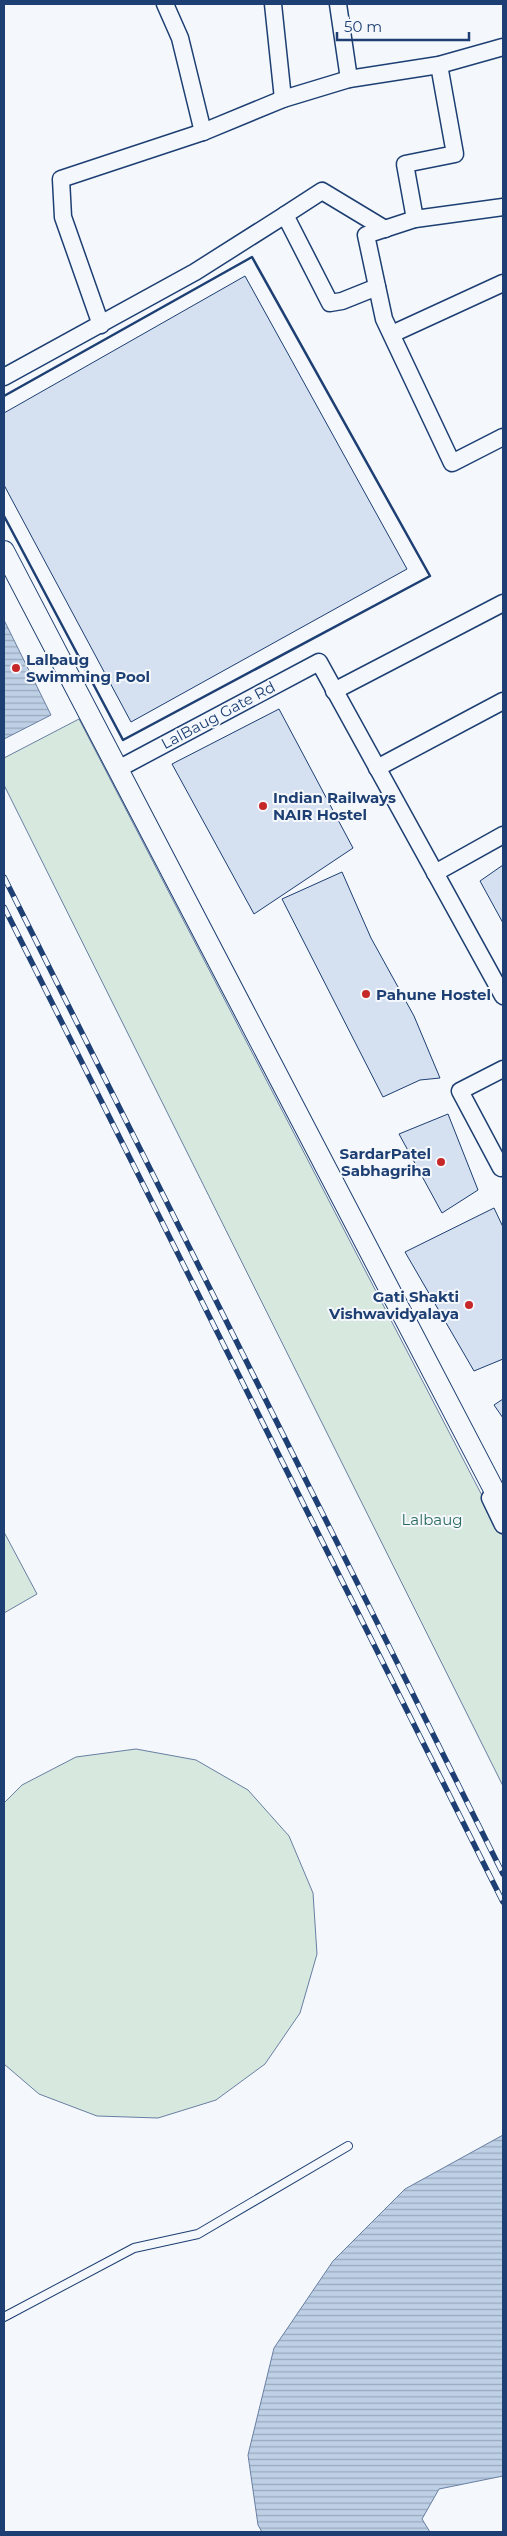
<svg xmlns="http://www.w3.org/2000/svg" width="507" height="2536" font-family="Montserrat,sans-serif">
<defs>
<pattern id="water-rules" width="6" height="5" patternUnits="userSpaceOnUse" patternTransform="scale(1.25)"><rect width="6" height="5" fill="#bed0e5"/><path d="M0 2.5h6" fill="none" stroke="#9aaabe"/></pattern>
</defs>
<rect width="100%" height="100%" fill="#f4f7fb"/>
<g fill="#d7e8df" stroke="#687fa3">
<path d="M 79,719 L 503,1536 L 503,1786 L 4,785 L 4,758 Z"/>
<path d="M 4,1532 L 37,1594 L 4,1613 Z"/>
<path d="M 136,1749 L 196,1760 L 248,1790 L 289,1836 L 313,1893 L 317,1954 L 300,2013 L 265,2064 L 216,2100 L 158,2118 L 97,2116 L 39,2094 L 4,2064 L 4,1803 L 22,1785 L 76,1757 Z"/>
</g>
<g fill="url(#water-rules)" stroke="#687fa3">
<path d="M 4,620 L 51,715 L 4,739 Z"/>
<path d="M 503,2135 L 503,2476 L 439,2489 L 422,2519 L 430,2532 L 262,2532 L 258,2525 L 248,2455 L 274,2348 L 333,2261 L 405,2189 Z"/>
</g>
<g fill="#d5e0f0" stroke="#1d3f73">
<path d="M 245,276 L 407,569 L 131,722 L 4,485 L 4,413 Z"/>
<path d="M 279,709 L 353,848 L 254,914 L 172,764 Z"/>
<path d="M 503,865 L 503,923 L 480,881 Z"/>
<path d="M 342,872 L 371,938 L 414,1016 L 440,1078 L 420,1080 L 383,1097 L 282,899 Z"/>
<path d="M 448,1114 L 478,1190 L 442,1213 L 399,1134 Z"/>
<path d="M 494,1208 L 503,1227 L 503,1359 L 474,1371 L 405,1252 Z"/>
<path d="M 503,1399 L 503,1418 L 494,1405 Z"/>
</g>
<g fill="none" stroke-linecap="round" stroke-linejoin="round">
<defs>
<path id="service" d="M 4,2317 L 134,2248 L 198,2234 L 348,2146"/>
<g id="minor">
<path d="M 165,4 L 180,38 L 203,132"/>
<path d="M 273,4 L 283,99"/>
<path d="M 338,4 L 349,79"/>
<path d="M 503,207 L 415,219 L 366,235 L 384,319 L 452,463 L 503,437"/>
<path d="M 285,215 L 322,191 L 385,229"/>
<path d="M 415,219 L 405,164 L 455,154 L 439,65"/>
<path d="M 101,325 L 63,217 L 61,179 L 203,132 L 283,99 L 349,79 L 439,65 L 503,47"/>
<path d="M 392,334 L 503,283"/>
<path d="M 4,377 L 195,272 L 285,215 L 330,303 L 342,301 L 377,287"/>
<path d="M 334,691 L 503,603"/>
<path d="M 377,768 L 503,701"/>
<path d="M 118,769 L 319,662 L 503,996"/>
<path d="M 435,873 L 503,835"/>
<path d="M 501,1168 L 460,1091 L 503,1069"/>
<path d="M 490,1498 L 503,1525"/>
</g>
<path id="tertiary" d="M 4,551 L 503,1507"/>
</defs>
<use href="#service" stroke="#1d3f73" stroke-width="10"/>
<use href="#minor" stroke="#1d3f73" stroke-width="19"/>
<use href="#tertiary" stroke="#1d3f73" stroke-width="22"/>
<use href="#service" stroke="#f4f7fb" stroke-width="8"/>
<use href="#minor" stroke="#f4f7fb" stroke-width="16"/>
<use href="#tertiary" stroke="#f4f7fb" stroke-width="20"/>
<defs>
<g id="rail">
<path d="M 4,877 L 503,1874"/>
<path d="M 4,907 L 503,1902"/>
</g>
</defs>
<use href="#rail" stroke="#1d3f73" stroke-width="5.5"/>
<use href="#rail" stroke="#f4f7fb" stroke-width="4" stroke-dasharray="11" stroke-linecap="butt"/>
<path stroke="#1d3f73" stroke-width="2.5" d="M 4,396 L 252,257 L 430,576 L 123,740 L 4,516"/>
</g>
<g fill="#c62828" stroke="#f4f7fb" stroke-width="2">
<circle cx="16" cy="668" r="5"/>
<circle cx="263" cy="806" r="5"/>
<circle cx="366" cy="994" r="5"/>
<circle cx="441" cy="1162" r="5"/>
<circle cx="469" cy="1305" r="5"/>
</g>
<g text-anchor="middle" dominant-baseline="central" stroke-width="4" stroke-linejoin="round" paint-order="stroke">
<g font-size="15" font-weight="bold" fill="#1d3f73" stroke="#f4f7fb" text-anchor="start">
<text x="26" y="659">Lalbaug<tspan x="26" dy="17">Swimming Pool</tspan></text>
<text x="273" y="797">Indian Railways<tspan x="273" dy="17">NAIR Hostel</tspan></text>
<text x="376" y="994">Pahune Hostel</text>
<text x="431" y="1153" text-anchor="end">SardarPatel<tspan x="431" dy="17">Sabhagriha</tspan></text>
<text x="459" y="1296" text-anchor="end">Gati Shakti<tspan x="459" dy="17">Vishwavidyalaya</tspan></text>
</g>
<g font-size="15" fill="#1d3f73" stroke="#f4f7fb">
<text transform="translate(218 715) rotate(-28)">LalBaug Gate Rd</text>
</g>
<g font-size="15" fill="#2c6c60" stroke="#f4f7fb">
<text x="432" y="1519">Lalbaug</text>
</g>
</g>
<rect width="507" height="2536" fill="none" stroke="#1d3f73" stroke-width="10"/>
<path d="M337 32v8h132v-8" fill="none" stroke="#1d3f73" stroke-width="2.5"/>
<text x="344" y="32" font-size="15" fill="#1d3f73" stroke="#f4f7fb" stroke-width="4" paint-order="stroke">50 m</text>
</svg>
